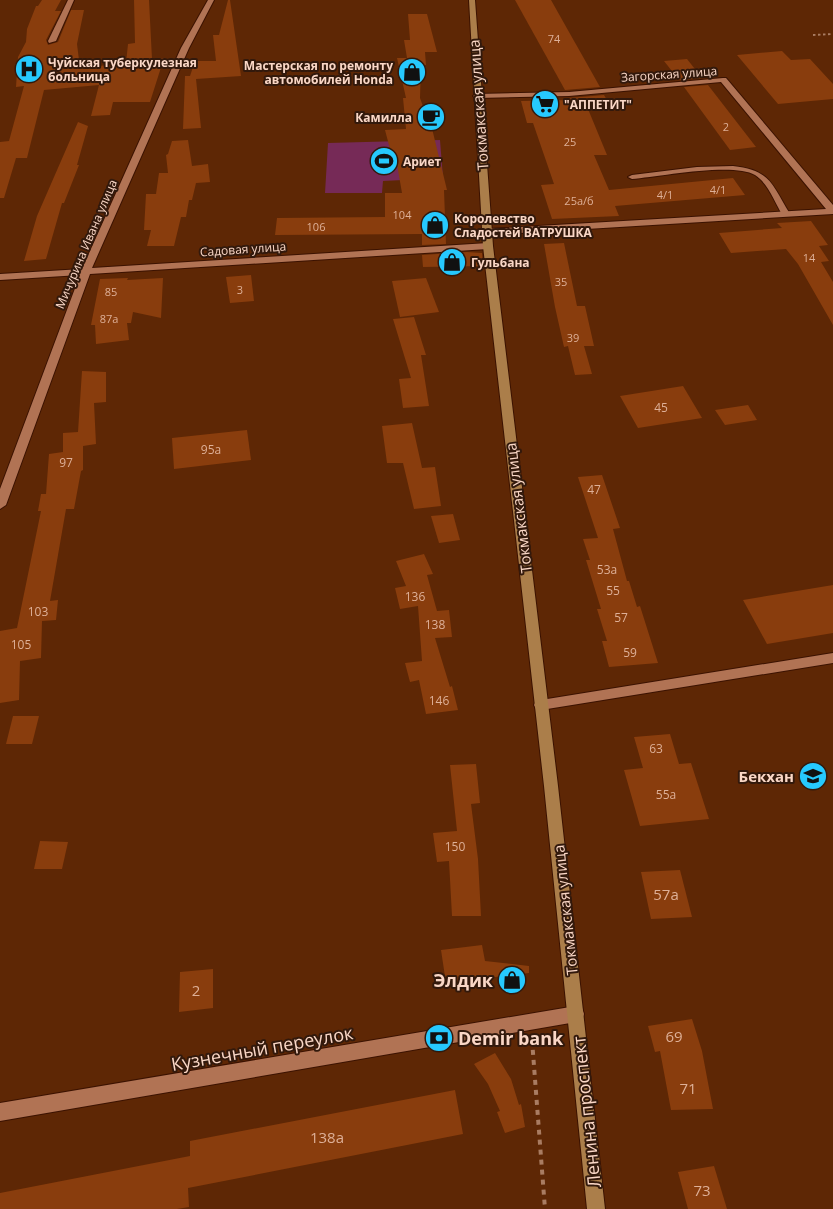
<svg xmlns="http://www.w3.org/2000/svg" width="833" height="1209" font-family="'Open Sans',sans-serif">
<rect width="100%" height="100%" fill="#5e2705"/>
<path fill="#762a57" d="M 440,140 L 443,178 L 383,181 L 382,193 L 325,193 L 328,143 Z"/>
<g fill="#893d0d">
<path d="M 42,0 L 61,0 L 55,11 L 61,11 L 46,40 L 48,45 L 58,42 L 71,10 L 84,10 L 77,44 L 80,68 L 126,63 L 128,44 L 135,43 L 134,0 L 149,0 L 152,59 L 164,58 L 150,102 L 113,102 L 110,115 L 91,116 L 99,85 L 44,90 L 27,158 L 16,158 L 4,198 L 0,198 L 0,142 L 9,141 L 24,86 L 16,87 L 18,57 L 26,42 L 27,29 L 36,6 L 38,6 Z"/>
<path d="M 228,0 L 230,0 L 241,76 L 196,79 L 201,128 L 183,129 L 185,76 L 190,76 L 195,61 L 216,61 L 213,35 L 219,35 Z"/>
<path d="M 515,0 L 551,0 L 600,87 L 565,90 Z"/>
<path d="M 408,14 L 427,14 L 437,52 L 425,52 L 426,65 L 421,65 L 420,98 L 425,112 L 428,112 L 447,190 L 444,190 L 446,244 L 422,245 L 422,234 L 275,235 L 277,218 L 385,217 L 385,193 L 402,193 L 395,153 L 391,153 L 385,130 L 406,129 L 403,98 L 406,98 L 397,58 L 407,58 L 404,40 L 410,40 Z"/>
<path d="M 782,51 L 791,60 L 810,59 L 833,84 L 833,99 L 778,104 L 737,55 Z"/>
<path d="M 687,59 L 702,78 L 679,80 L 664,61 Z"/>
<path d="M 708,85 L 756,147 L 730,150 L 684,87 Z"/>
<path d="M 604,95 L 611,107 L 588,109 L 607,155 L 594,155 L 609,190 L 733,178 L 745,195 L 615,206 L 619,216 L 552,219 L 541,185 L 554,184 L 533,123 L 527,123 L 521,101 L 570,100 L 569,98 Z"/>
<path d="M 78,122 L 88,126 L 77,165 L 79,165 L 64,203 L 62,203 L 46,259 L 24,261 L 37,216 Z"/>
<path d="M 188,140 L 192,166 L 208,164 L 210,182 L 196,183 L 192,200 L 189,200 L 186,217 L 181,217 L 174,246 L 147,246 L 151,230 L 144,230 L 146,194 L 156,194 L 159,173 L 168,173 L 166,155 L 168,154 L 172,141 Z"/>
<path d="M 811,221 L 828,245 L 819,246 L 829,261 L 821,262 L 833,282 L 833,325 L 798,264 L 786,249 L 731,253 L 719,233 L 782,228 L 777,223 Z"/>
<path d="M 564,243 L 577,306 L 585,306 L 594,346 L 584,346 L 592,374 L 575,375 L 568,346 L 564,347 L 555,307 L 544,244 Z"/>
<path d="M 467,252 L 482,253 L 483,266 L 423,267 L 422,255 Z"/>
<path d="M 251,275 L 254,301 L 230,303 L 226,277 Z"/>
<path d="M 128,278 L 127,280 L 163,278 L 161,318 L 133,312 L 131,323 L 127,323 L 129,340 L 96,344 L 95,325 L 91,325 L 100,279 Z"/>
<path d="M 426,278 L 439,312 L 400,317 L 392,281 Z"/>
<path d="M 414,317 L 426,355 L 421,355 L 429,406 L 403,408 L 399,379 L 411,378 L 393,319 Z"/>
<path d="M 82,371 L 106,372 L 106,402 L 94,403 L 96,444 L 83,446 L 83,470 L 81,471 L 74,509 L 66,509 L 50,601 L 58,600 L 56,620 L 42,621 L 41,658 L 20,661 L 19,700 L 0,703 L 0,631 L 17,628 L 41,511 L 38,511 L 41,494 L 46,494 L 49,454 L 63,452 L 63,433 L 78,432 Z"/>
<path d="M 683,386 L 702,418 L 638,428 L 620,396 Z"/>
<path d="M 748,405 L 757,420 L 725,425 L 715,410 Z"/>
<path d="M 412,423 L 422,468 L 435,467 L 441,506 L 414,509 L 403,463 L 387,463 L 382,426 Z"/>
<path d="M 247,430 L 251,460 L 174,469 L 172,438 Z"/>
<path d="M 602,475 L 620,528 L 613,529 L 627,581 L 629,581 L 637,607 L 640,606 L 658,663 L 609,667 L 602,641 L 607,641 L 597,609 L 601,609 L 586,560 L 590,560 L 583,539 L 598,538 L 578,477 Z"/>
<path d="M 453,514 L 460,540 L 439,543 L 431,516 Z"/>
<path d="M 424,554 L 433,574 L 427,575 L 437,611 L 449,610 L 452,637 L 435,638 L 450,687 L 452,686 L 458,710 L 426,714 L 419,680 L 410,682 L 405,663 L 422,661 L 418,606 L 400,609 L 395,588 L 406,586 L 396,561 Z"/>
<path d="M 833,585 L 833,633 L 767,644 L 743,600 Z"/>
<path d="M 13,716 L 39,716 L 32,744 L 6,744 Z"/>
<path d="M 670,734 L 679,764 L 691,763 L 709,819 L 640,826 L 624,770 L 643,768 L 634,737 Z"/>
<path d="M 476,764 L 480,803 L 471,804 L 478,859 L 481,916 L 452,916 L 449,861 L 437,862 L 433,833 L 457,831 L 450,765 Z"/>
<path d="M 40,841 L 68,842 L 62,869 L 34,869 Z"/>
<path d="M 680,870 L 692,917 L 651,919 L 641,872 Z"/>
<path d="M 482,945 L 485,961 L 529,966 L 529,973 L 446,983 L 441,950 Z"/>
<path d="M 213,969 L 213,1008 L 179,1012 L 180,972 Z"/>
<path d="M 692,1019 L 702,1051 L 713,1109 L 671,1110 L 660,1051 L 655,1052 L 648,1026 Z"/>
<path d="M 495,1053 L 511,1079 L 519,1105 L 521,1104 L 525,1127 L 505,1133 L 497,1112 L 500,1111 L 488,1084 L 474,1064 Z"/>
<path d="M 455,1090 L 463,1134 L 188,1188 L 189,1207 L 177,1209 L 0,1209 L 0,1193 L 190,1156 L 190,1141 Z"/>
<path d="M 714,1166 L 727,1209 L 688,1209 L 678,1172 Z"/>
</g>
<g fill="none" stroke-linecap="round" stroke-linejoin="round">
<defs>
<path id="service" d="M 733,166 C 771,170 772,185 790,214 L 789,216 L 783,216 C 775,203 768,183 755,175 C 733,162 658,177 632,179 L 628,177 L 632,175 L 697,167 Z"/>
<g id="minor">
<path d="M 68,0 L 74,0 L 56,41 L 49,43 L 48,41 Z"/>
<path d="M 208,0 L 214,0 L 189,48 L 92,268 L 488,243 L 493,246 L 488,249 L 90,274 L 6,505 L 0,509 L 0,489 L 80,275 L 0,280 L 0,274 L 82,269 L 181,48 Z"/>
<path d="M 723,78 L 726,78 L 833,205 L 833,214 L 487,235 L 482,232 L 487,229 L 826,209 L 721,82 L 569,96 L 477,98 L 473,96 L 477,94 L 569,92 Z"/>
<path d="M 833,653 L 833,663 L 541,710 L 536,709 L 534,705 L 536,701 L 541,700 Z"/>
<path d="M 576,1006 L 582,1008 L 584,1014 L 582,1020 L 576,1022 L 0,1121 L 0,1103 Z"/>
</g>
<path id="secondary" d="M 469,0 L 475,0 L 493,246 L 558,786 L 605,1209 L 587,1209 L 544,786 L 483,246 Z"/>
</defs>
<use href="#service" stroke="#3b1200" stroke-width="2"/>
<use href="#minor" stroke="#3b1200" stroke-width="2"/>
<use href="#secondary" stroke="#3b1200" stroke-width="2"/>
<path stroke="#a97c62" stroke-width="2" stroke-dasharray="2.5 2.5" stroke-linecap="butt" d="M 813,35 L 833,34"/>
<path stroke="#a97c62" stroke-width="4" stroke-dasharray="5 5" stroke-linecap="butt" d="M 532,1040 L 545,1209"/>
<use href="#service" fill="#b17354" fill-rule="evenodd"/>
<use href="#minor" fill="#b17354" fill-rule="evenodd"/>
<use href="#secondary" fill="#ab7e4a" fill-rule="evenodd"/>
</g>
<defs>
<symbol id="hospital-disc" viewBox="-11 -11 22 22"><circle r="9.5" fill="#26c9fe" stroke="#32190c"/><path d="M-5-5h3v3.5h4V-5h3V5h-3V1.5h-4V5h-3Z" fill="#111"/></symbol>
<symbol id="shop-disc" viewBox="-11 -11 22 22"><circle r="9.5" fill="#26c9fe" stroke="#32190c"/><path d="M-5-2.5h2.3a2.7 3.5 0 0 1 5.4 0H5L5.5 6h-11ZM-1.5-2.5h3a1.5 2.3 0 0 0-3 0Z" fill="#111"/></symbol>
<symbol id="supermarket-disc" viewBox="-11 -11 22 22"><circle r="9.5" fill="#26c9fe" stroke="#32190c"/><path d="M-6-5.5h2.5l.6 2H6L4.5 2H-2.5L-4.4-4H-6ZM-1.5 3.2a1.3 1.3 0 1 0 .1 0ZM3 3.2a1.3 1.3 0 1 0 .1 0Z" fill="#111"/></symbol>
<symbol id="cafe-disc" viewBox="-11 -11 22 22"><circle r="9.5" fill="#26c9fe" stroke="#32190c"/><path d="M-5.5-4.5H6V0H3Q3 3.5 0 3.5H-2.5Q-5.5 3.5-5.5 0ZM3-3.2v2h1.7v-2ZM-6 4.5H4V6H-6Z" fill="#111"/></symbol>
<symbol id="stadium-disc" viewBox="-11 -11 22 22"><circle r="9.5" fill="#26c9fe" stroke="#32190c"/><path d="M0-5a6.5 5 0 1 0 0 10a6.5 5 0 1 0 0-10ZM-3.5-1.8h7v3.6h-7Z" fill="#111"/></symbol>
<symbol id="school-disc" viewBox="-11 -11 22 22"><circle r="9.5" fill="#26c9fe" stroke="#32190c"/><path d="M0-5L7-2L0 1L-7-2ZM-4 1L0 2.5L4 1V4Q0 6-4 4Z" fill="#111"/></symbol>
<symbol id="bank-disc" viewBox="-11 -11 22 22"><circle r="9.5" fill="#26c9fe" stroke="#32190c"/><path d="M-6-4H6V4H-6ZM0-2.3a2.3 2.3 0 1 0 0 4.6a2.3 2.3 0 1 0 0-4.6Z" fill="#111"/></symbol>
</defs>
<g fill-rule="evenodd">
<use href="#hospital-disc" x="13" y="53" width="32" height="32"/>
<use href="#shop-disc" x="396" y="56" width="32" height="32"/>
<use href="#supermarket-disc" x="529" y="88" width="32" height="32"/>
<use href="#cafe-disc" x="415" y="101" width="32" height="32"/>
<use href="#stadium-disc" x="368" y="145" width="32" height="32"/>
<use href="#shop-disc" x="419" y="209" width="32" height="32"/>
<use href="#shop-disc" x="436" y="246" width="32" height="32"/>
<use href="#school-disc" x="797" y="760" width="32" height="32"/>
<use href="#shop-disc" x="496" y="964" width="32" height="32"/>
<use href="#bank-disc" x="423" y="1022" width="32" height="32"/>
</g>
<g text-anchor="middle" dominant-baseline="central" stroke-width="4" stroke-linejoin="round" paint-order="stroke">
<g font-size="11" fill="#deb098">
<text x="554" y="38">74</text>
<text x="726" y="126">2</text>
<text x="570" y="141">25</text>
<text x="718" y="189">4/1</text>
<text x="665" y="194">4/1</text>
<text x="579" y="200">25а/б</text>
<text x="402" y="214">104</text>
<text x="316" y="226">106</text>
<text x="809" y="257">14</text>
<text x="561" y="281">35</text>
<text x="240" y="289">3</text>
<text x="111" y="291">85</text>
<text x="109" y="318">87а</text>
<text x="573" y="337">39</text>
</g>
<g font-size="12" font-weight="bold" fill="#fad7c6" stroke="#32190c" text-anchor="start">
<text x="48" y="62">Чуйская туберкулезная<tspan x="48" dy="14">больница</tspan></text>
<text x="393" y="65" text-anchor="end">Мастерская по ремонту<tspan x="393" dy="14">автомобилей Honda</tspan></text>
<text x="564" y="104">"АППЕТИТ"</text>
<text x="412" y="117" text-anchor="end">Камилла</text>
<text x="403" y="161">Ариет</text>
<text x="454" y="218">Королевство<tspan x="454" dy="14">Сладостей ВАТРУШКА</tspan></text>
<text x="471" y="262">Гульбана</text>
</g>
<g font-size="12" fill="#fad7c6" stroke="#32190c">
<text transform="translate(669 74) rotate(-4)">Загорская улица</text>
<text transform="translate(86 244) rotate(-67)">Мичурина Ивана улица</text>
<text transform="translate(243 249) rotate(-4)">Садовая улица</text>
</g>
<g font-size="12" fill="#deb098">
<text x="661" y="407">45</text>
<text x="211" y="449">95а</text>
<text x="66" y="462">97</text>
<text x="594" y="489">47</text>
<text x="607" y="569">53а</text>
<text x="613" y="590">55</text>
<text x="415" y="596">136</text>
<text x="38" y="611">103</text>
<text x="621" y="617">57</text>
<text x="435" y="624">138</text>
<text x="21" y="644">105</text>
<text x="630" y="652">59</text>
<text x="439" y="700">146</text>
<text x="656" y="748">63</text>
<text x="666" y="794">55а</text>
<text x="455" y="846">150</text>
</g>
<g font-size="15" fill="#fad7c6" stroke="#32190c">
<text transform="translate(478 105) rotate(-94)">Токмакская улица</text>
<text transform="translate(518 508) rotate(-97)">Токмакская улица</text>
<text transform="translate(565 910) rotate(-96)">Токмакская улица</text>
</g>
<g font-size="15" font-weight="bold" fill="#fad7c6" stroke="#32190c" text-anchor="end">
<text x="794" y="776">Бекхан</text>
</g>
<g font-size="15" fill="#deb098">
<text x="666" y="894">57а</text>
<text x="196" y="990">2</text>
<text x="674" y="1036">69</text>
<text x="688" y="1088">71</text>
<text x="327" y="1137">138а</text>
<text x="702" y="1190">73</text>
</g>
<g font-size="18" font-weight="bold" fill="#fad7c6" stroke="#32190c" text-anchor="end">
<text x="493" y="980">Элдик</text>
<text x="458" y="1038" text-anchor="start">Demir bank</text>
</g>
<g font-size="18" fill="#fad7c6" stroke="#32190c">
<text transform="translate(262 1048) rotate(-10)">Кузнечный переулок</text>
<text transform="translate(586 1112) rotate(-96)">Ленина проспект</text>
</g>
</g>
</svg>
